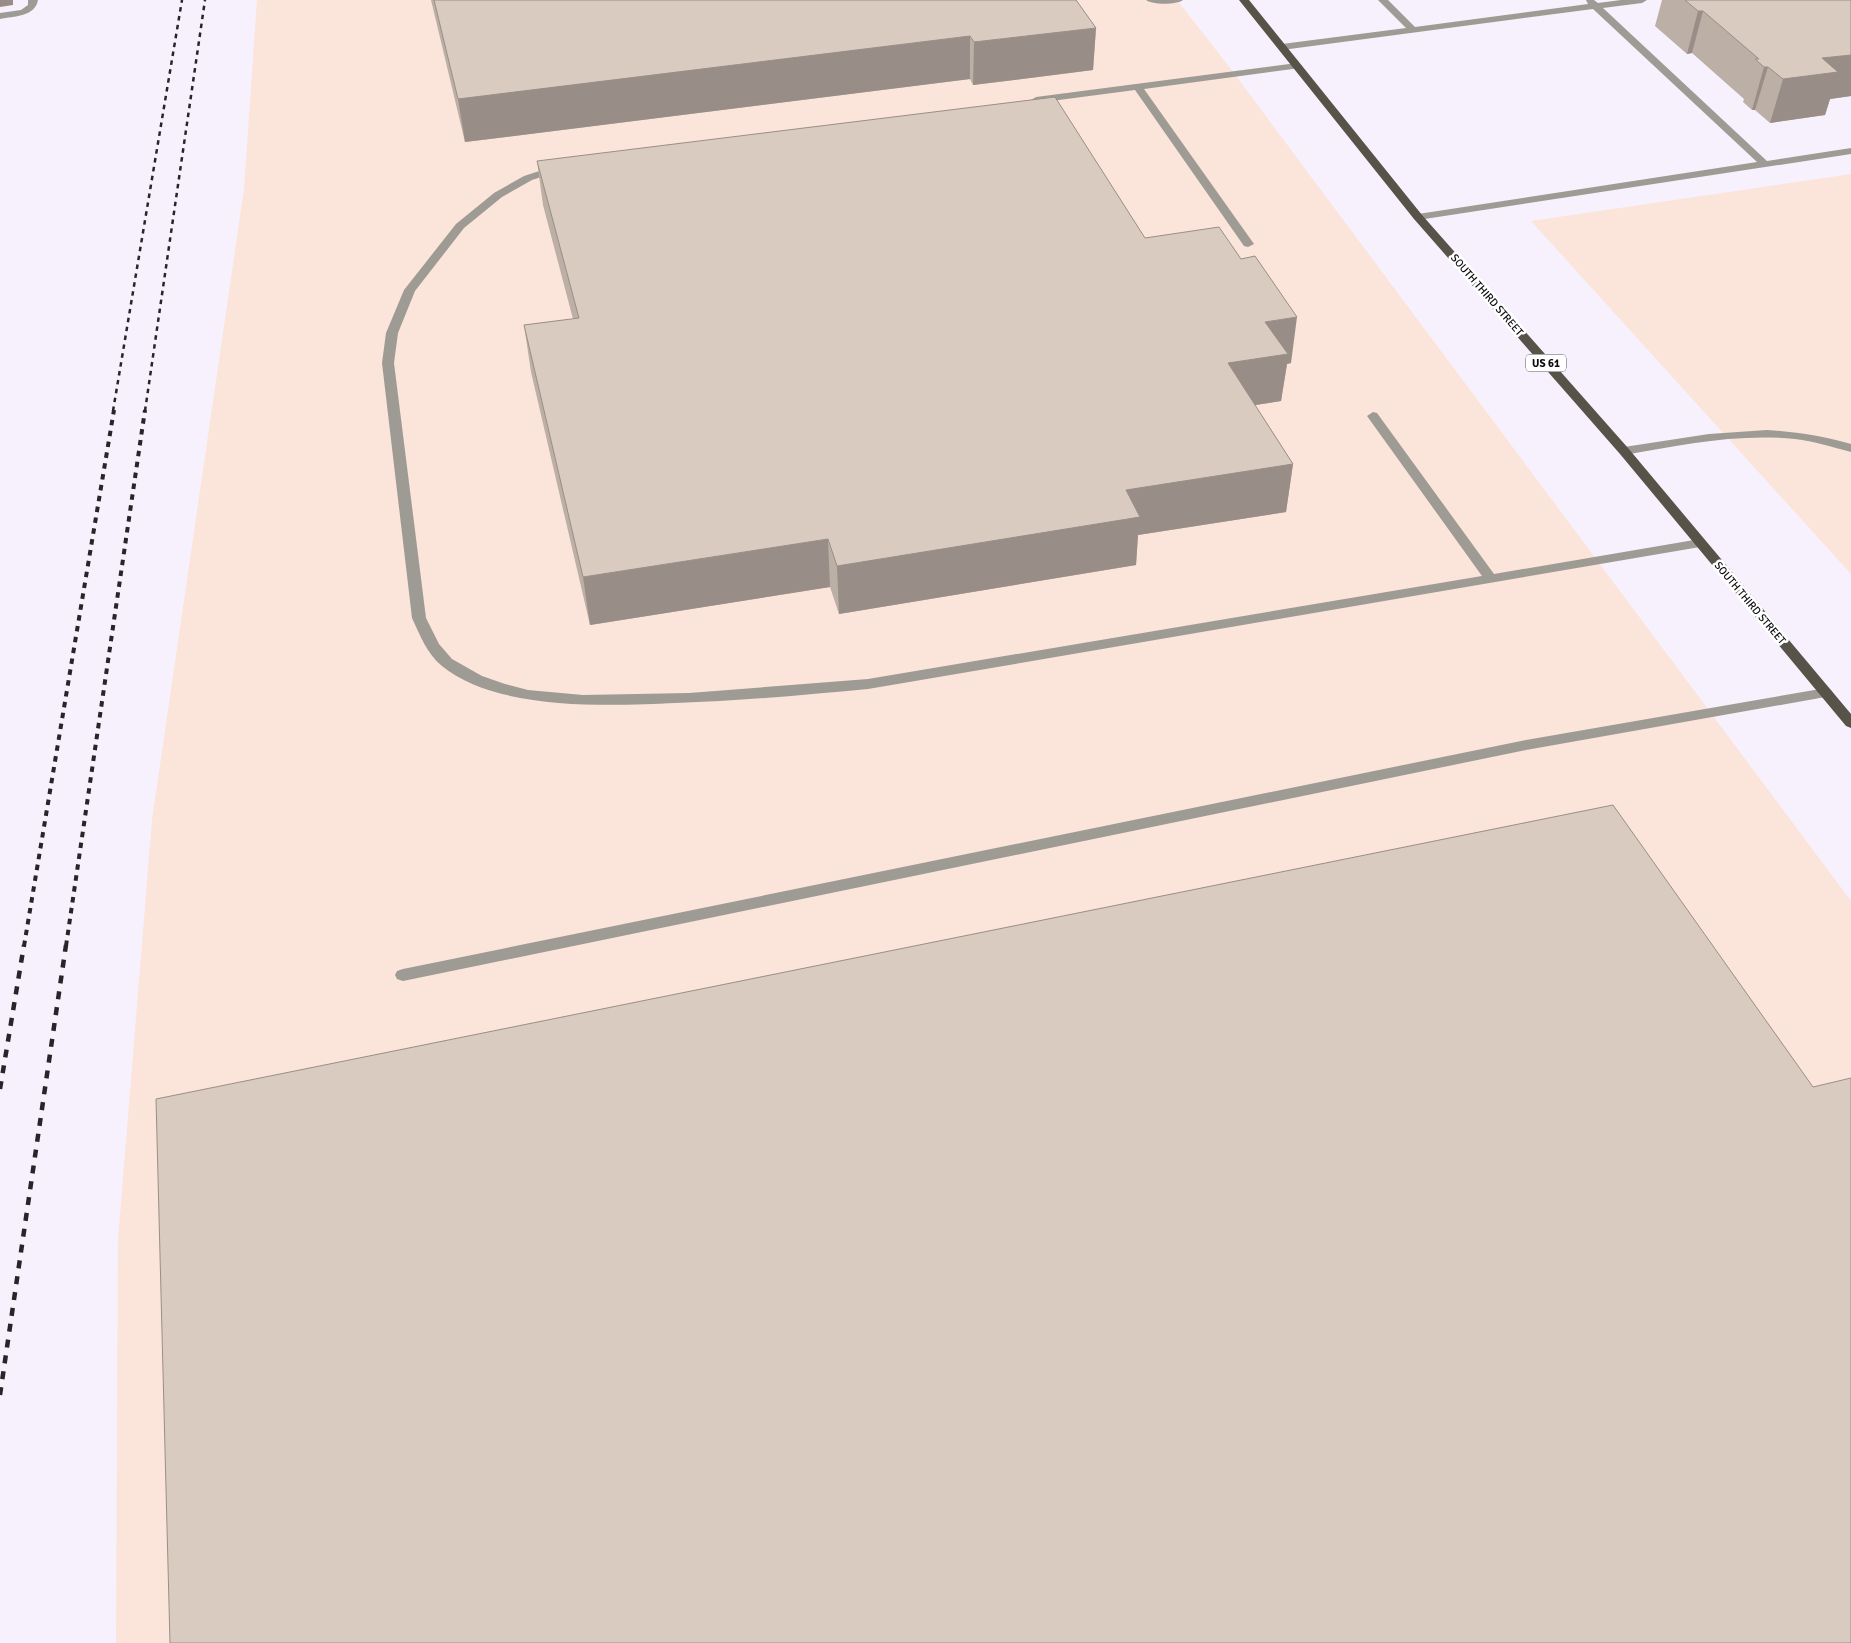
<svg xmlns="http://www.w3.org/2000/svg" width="1851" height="1643" font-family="Signika,sans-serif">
<rect width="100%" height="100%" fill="#f7f1fd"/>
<g fill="#fbe4d9">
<path d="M 257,0 L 1177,0 L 1227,64 L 1851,901 L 1851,1643 L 116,1643 L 118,1240 L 152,820 L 244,189 Z"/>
<path d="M 1851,174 L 1851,574 L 1531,221 Z"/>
</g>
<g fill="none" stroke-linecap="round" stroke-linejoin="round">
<g fill="#9e9b94" fill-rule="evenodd">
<path d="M 28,0 L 38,0 C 35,17 14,16 0,19 L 0,13 L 21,10 L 28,5 Z"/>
<path d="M 1146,0 L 1183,0 C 1176,5 1153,5 1146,0 Z"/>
<path d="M 1378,0 L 1388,0 L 1415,27 L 1588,4 L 1586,0 L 1594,0 L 1598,3 L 1621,0 L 1647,0 L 1642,3 L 1603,8 L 1767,161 L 1851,148 L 1851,154 L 1418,220 L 1414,219 L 1413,217 L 1418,214 L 1757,162 L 1593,9 L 1282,50 L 1277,47 L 1282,44 L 1406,28 Z"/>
<path d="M 1297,63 L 1302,66 L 1300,68 L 1144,89 L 1254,244 L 1248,247 L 1244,246 L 1135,90 L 1036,103 L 1031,100 L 1036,97 Z"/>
<path d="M 558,165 L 563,168 L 562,170 L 532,180 L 502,197 L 464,228 L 415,291 L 398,333 L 394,363 L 426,618 L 439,644 L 452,659 L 482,676 L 505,684 L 528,690 L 583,695 L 689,693 L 868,679 L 1482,576 L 1367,416 L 1373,412 L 1377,413 L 1494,574 L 1700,539 L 1707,543 L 1700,547 L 868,689 C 804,695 739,701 675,703 C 608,706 497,711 442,666 C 427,654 420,635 412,618 L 382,363 L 386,333 L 404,290 L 456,224 L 494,193 L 524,176 Z"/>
<path d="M 1767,430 C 1796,432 1823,436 1851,444 L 1851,452 C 1832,447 1814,441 1795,439 C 1738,433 1680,445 1624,455 L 1618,451 L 1624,447 L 1709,434 Z"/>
<path d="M 1826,688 L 1831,690 L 1833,693 L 1831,696 L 1526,750 L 403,981 L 397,979 L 395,975 L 397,971 L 403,969 L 1526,740 Z"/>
</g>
<path fill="#585348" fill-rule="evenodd" d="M 1239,0 L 1249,0 L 1422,215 L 1628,448 L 1851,714 L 1851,728 L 1846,726 L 1620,454 L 1414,219 Z"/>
<g stroke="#27252a" stroke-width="2.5" stroke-dasharray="4.5 4.5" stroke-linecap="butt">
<path d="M 113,411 L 182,0"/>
<path d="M 145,411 L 205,0"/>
</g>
<g stroke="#27252a" stroke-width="4" stroke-dasharray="5.5 5.5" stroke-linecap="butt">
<path d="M 24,946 L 114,410"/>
<path d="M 66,946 L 145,410"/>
</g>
<g stroke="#27252a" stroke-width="4.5" stroke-dasharray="8 8" stroke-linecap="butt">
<path d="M 0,1089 L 24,945"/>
<path d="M 0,1395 L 66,945"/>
</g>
</g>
<g fill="#bbafa6">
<path d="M 431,0 L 1076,0 L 1096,28 L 1093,70 L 973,85 L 970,79 L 465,142 Z"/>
<path d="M 1662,0 L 1851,0 L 1851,96 L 1830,99 L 1825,115 L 1770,123 L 1755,110 L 1752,110 L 1743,102 L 1744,99 L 1692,53 L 1687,54 L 1655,26 Z"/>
<path d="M 537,161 L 1145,238 L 1291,363 L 1287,364 L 1281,401 L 1255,405 L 1293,464 L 1286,512 L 1138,535 L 1136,565 L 839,614 L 830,587 L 590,625 L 531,372 L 524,325 L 573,319 L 543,205 Z"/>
</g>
<g fill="#998e87">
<path d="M 0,0 L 13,0 L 13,5 L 0,7 Z"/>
<path d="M 1698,11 L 1703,11 L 1692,53 L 1687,54 Z"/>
<path d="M 1096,28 L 1093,70 L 973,85 L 974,42 Z"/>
<path d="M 970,36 L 970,79 L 465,142 L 458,99 Z"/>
<path d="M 1851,55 L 1851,96 L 1830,99 L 1825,115 L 1770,123 L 1783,79 L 1822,58 Z"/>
<path d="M 1764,67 L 1768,67 L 1755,110 L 1752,110 Z"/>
<path d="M 1297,317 L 1291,363 L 1287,364 L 1281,401 L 1223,410 L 1228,363 L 1265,322 Z"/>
<path d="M 1293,464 L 1286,512 L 1138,535 L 1136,565 L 839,614 L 837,566 L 1126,490 Z"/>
<path d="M 828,539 L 830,587 L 590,625 L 583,577 Z"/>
</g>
<g fill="#dacbc1" stroke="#998e87">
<path d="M 434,0 L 1076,0 L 1096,28 L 974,42 L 970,36 L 458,99 Z"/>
<path d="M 1685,0 L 1851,0 L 1851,55 L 1822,58 L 1838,72 L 1783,79 L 1768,67 L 1764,67 L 1755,59 L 1759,59 L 1703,11 L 1698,11 Z"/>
<path d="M 1055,97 L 1145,238 L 1219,227 L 1241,259 L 1255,256 L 1297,317 L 1265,322 L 1288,354 L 1228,363 L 1293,464 L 1126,490 L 1140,517 L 837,566 L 828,539 L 583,577 L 524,325 L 579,318 L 537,161 Z"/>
<path d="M 1613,805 L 1813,1087 L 1851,1078 L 1851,1643 L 170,1643 L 156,1099 Z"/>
</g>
<g text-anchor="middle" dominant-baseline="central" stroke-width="5" stroke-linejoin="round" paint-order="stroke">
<g font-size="11" fill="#0d0b0f" stroke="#fff">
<text transform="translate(1487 295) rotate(49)">SOUTH THIRD STREET</text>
<text transform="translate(1750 603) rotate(50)">SOUTH THIRD STREET</text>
</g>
<rect fill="#fff" stroke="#565457" stroke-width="1" x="1526" y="354.5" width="40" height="17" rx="4"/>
<g font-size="11" font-weight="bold" fill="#0d0b0f">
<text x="1546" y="363">US 61</text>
</g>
</g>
</svg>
